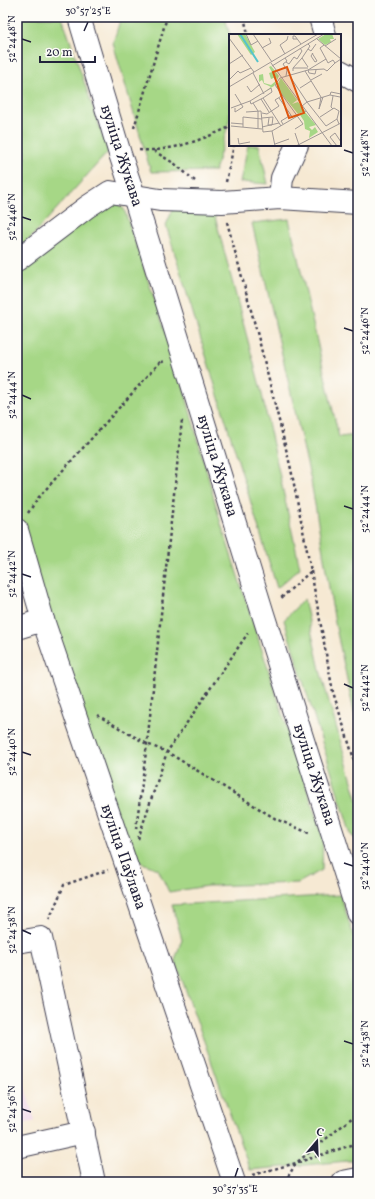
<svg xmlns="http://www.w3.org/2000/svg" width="375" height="1199" font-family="Vollkorn,serif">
<rect width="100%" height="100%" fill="#fdfcf7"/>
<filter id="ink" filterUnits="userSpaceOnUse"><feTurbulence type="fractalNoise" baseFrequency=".025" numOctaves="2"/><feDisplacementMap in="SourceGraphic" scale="8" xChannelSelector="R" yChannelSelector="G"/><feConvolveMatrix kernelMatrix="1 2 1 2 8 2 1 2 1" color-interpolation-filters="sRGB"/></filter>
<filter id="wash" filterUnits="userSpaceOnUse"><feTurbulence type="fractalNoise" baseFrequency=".012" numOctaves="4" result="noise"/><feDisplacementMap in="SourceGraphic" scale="16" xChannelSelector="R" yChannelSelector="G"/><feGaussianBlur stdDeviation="0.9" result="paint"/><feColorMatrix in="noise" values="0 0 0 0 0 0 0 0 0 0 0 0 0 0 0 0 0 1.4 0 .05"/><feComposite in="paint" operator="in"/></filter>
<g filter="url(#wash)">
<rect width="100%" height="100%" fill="#f6e9d3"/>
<path fill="#eed0e8" d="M 17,1061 L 35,1121 L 17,1125 Z"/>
<g fill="#a6d786" stroke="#647c60">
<path d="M 17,17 L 62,17 L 108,152 L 25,244 L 17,249 L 17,230 L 26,151 L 17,149 Z"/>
<path d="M 121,17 L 225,17 L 230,36 L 230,118 L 215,171 L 151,172 L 113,43 Z"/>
<path d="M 248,145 L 259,145 L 268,184 L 240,182 Z"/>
<path d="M 110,198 L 124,209 L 181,378 L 221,524 L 323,838 L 322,870 L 298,883 L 207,886 L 169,892 L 158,869 L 132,859 L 17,530 L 17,270 Z"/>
<path d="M 174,207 L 213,209 L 261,390 L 300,568 L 277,588 L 166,225 Z"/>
<path d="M 289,219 L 339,437 L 358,435 L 358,731 L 335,623 L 311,481 L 252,223 Z"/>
<path d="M 304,599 L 321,674 L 358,802 L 358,841 L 351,835 L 284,620 Z"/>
<path d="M 340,895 L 358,949 L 358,1160 L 250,1170 L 175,960 L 182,939 L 172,905 Z"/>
</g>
</g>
<g filter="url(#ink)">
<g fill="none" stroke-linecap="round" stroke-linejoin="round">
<defs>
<g id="minor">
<path d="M 79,17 L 120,154 L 134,196 L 263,614 L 358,914"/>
<path d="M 320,17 L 325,35"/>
<path d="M 340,71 L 358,81"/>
<path d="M 280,198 L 282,178 L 297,145"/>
<path d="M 17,260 L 87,207 L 110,192 L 160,200 L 222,202 L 280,198 L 358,203"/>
<path d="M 17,530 L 43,620 L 234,1182"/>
<path d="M 17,628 L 43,620"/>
<path d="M 17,942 L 41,938 L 94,1182"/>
<path d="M 17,1147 L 84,1132"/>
<path d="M 343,1182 L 358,1179"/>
</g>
</defs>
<use href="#minor" stroke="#424052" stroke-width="24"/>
<g stroke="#424052" stroke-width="2.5" stroke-dasharray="3 3" stroke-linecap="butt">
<path d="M 244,17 L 248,35"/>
<path d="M 134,128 L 167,17"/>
<path d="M 139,150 C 171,152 201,140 230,127"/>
<path d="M 154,151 L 175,164 L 195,181"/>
<path d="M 226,182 L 234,145"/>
<path d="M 227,222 L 258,336 L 291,469 L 311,571 L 280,599"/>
<path d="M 28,513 L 38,498 L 162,360 L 163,363"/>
<path d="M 311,571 L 333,692 L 358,772"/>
<path d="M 97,715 L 147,744 L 167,752 L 276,819 L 311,834"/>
<path d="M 136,829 L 147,744 L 182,420"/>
<path d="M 138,839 L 167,752 L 248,633"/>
<path d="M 49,920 L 64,885 L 108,870"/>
<path d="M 252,1175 L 296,1163 L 358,1113"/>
<path d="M 285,1182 L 296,1163 L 358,1143"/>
</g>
<use href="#minor" stroke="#fff" stroke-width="22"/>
</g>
</g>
<path fill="none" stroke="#22223b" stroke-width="1.5" d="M 84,31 L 88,22M 22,39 L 31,42M 344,150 L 353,153M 22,217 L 31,220M 344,328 L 353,331M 22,395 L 31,399M 344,506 L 353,509M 22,574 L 31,577M 344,684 L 353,688M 22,752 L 31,755M 344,863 L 353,866M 22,930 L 31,934M 344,1041 L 353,1044M 22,1109 L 31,1112M 235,1177 L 238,1168"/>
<g text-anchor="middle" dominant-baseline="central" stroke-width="3" stroke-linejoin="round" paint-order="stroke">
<g font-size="16" fill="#22223b" stroke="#fdfcf7">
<text transform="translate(121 156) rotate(72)">вуліца Жукава</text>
<text transform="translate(217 466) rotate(73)">вуліца Жукава</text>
<text transform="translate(314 775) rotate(72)">вуліца Жукава</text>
<text transform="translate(123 857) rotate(71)">вуліца Паўлава</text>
</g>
</g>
<g transform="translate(229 34)">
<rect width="112" height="112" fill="#f6e9d3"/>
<path d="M 8,0 L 16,0 L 26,18 L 22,21 ZM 97,0 L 103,0 L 105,5 L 101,5 L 102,8 L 96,11 L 89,5 ZM 42,32 L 50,42 L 45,52 L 35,58 L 42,53 L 38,51 L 35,50 L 33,46 L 30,48 L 30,41 L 26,42 L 34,40 L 35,49 L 42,51 L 48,46 L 47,43 L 42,45 L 40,39 L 43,38 L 40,33 ZM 52,44 L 68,66 L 63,70 L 69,68 L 76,77 L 69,80 L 47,53 ZM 76,78 L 87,91 L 80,93 L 83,96 L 86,93 L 89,98 L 80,104 L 81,97 L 76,95 L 75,87 L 71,81 Z" fill="#a6d786"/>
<path fill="none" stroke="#55c3cb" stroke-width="2" d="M 11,0 L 29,28"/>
<path fill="none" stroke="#a19996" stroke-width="1" d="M 17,0 L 22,11 L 29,7M 24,0 L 43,28M 0,4 L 25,38M 68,5 L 64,5 L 64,2 L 66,2 L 72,10M 88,5 L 112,25M 96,12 L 107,5M 33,14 L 42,9 L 40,4M 79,15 L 82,17 L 87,10M 83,19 L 88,27 L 86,28 L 82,22 L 84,19M 56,20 L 51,11 L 58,6 L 59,2M 56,24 L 58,27 L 54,30 L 58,36 L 57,42M 73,24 L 81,12 L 79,10M 97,25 L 99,29 L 104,26 L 106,29 L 112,25M 57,28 L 60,30 L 65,23 L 68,25 L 73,17 L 71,14M 42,29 L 103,112M 0,30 L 14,21M 43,32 L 95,0M 64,34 L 73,24 L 79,33M 79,36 L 95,35 L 98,37 L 106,29M 79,36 L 80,39 L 86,40 L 87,36M 64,37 L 64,34 L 79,34M 76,37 L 92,63 L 90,75 L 94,63M 24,39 L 35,60M 62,44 L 78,68 L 101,61 L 111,63M 0,46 L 9,37 L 11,39 L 22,34M 82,46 L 93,40M 18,52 L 22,58 L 31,50M 0,53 L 89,0M 71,54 L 82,47M 101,61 L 102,58 L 112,60M 104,62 L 102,73 L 104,75M 34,64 L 52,92M 50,64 L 64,84M 32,65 L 40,78M 0,66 L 1,112M 21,67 L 22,70 L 34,64 L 43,58 L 42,54M 24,69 L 29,77 L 29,94M 73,72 L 78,68 L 97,92 L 108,85 L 110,90M 2,74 L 21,67 L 42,54M 6,74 L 6,78 L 14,73 L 6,60M 17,78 L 32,77 L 34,98 L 43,97 L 77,77M 33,79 L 38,80 L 50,72 L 46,66 L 54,61M 91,83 L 105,74 L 110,77 L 108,85M 33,84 L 44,83 L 43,91 L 39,91 L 40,84M 2,89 L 14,90M 54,90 L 52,87 L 62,81M 2,92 L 33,95M 14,93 L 14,83 L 33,85M 33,93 L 50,89M 66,95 L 74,90 L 46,51 L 51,44 L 79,36 L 97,25 L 91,14 L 95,11M 43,97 L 46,112M 66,99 L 70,111M 9,104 L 10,110 L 21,108M 46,110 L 60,105M 67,112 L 112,89M 108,112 L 101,103 L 106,99 L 112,108"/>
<path fill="#de560e" fill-opacity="0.15" stroke="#de560e" stroke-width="2" d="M 58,33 L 75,79 L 60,84 L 44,38 Z"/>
<rect width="112" height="112" fill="none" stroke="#22223b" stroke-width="2"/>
</g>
<rect width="375" height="1199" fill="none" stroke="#fdfcf7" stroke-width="44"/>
<g transform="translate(317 1141) rotate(19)" stroke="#fdfcf7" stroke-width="3" paint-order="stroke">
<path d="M0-3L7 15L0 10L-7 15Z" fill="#22223b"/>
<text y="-6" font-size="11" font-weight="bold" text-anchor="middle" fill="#22223b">С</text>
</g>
<path d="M40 56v6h55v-6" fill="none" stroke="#22223b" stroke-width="2"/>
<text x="46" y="56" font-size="12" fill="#22223b" stroke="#fdfcf7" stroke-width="3" paint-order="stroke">20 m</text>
<rect x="22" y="22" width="331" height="1155" fill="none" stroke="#22223b" stroke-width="1.5"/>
<g font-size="10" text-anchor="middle" fill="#22223b">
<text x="88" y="14">30°57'25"E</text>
<text transform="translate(11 39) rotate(-90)" y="4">52°24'48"N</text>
<text transform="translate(364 153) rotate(-90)" y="4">52°24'48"N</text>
<text transform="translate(11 217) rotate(-90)" y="4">52°24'46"N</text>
<text transform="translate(364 331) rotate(-90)" y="4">52°24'46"N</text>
<text transform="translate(11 395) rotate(-90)" y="4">52°24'44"N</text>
<text transform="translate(364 509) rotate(-90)" y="4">52°24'44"N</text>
<text transform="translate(11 574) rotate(-90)" y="4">52°24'42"N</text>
<text transform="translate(364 688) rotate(-90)" y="4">52°24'42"N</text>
<text transform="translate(11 752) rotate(-90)" y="4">52°24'40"N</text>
<text transform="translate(364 866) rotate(-90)" y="4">52°24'40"N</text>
<text transform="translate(11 930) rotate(-90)" y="4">52°24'38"N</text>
<text transform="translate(364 1044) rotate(-90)" y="4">52°24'38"N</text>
<text transform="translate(11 1109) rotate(-90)" y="4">52°24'36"N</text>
<text x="235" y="1192">30°57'35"E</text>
</g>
</svg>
